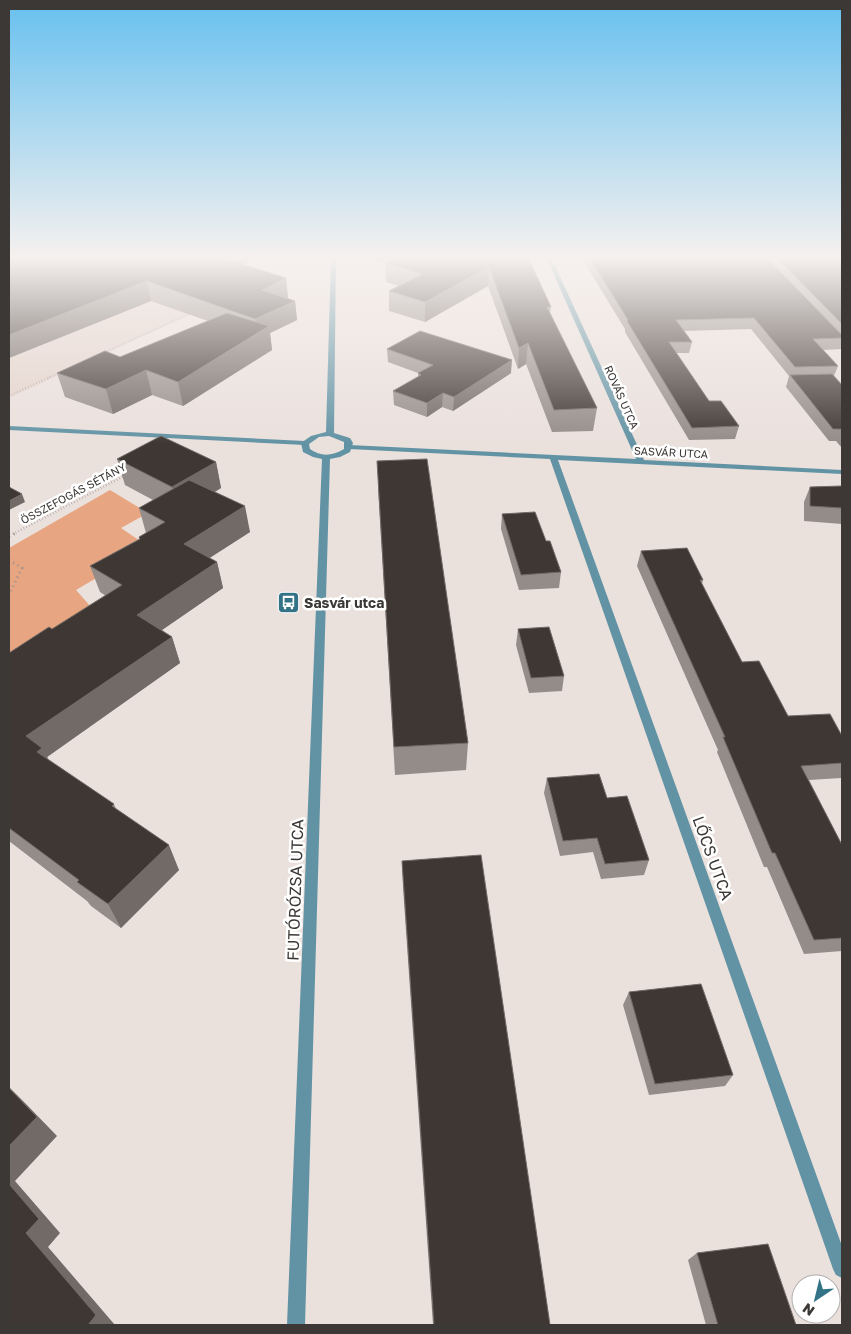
<svg xmlns="http://www.w3.org/2000/svg" width="851" height="1334" font-family="'Golos Text',sans-serif">
<rect width="100%" height="100%" fill="#eae0dc"/>
<path fill="#e4d3cb" d="M 9,263 L 188,302 L 187,316 L 9,398 Z"/>
<path fill="#e8a581" d="M 110,490 L 148,513 L 121,528 L 149,547 L 76,590 L 98,615 L 9,671 L 9,548 Z"/>
<g fill="none" stroke-linecap="round" stroke-linejoin="round">
<g stroke="#99928f" stroke-width="2" stroke-dasharray="0.5 2" stroke-linecap="butt">
<path d="M 103,353 L 191,313"/>
<path d="M 48,378 L 59,373"/>
</g>
<g stroke="#99928f" stroke-width="2.5" stroke-dasharray="0.5 2.5" stroke-linecap="butt">
<path d="M 9,396 L 50,377"/>
<path d="M 13,534 L 124,476"/>
</g>
<g stroke="#99928f" stroke-width="3" stroke-dasharray="1 4" stroke-linecap="butt">
<path d="M 9,536 L 16,533"/>
<path d="M 9,560 L 22,568 L 9,595"/>
</g>
<path fill="#6293a4" fill-rule="evenodd" d="M 334,257 L 419,259 L 420,257 L 424,257 L 425,261 L 422,263 L 332,260 Z"/>
<g fill="#6293a4" fill-rule="evenodd">
<path d="M 546,257 L 551,257 L 644,460 L 842,470 L 842,474 L 558,460 L 842,1246 L 842,1278 L 836,1275 L 833,1269 L 550,459 L 349,449 L 345,447 L 349,445 L 636,459 Z"/>
<path d="M 9,426 L 305,441 L 309,443 L 305,445 L 9,430 Z"/>
</g>
<path fill="#6293a4" fill-rule="evenodd" d="M 331,257 L 336,257 L 334,433 L 350,438 L 353,443 L 350,452 L 340,457 L 330,459 L 305,1325 L 287,1325 L 322,459 L 313,457 L 303,452 L 301,443 L 311,436 L 326,432 ZM 329,436 L 344,442 L 344,449 C 332,456 321,457 310,449 L 309,444 L 319,437 Z"/>
</g>
<g fill="#948c88">
<path d="M 9,257 L 242,265 L 286,278 L 288,298 L 287,298 L 295,301 L 297,320 L 270,333 L 272,350 L 183,406 L 152,395 L 113,414 L 65,397 L 57,373 L 120,357 L 208,321 L 151,301 L 9,358 Z"/>
<path d="M 528,257 L 551,307 L 550,313 L 597,408 L 593,431 L 552,432 L 526,364 L 518,369 L 488,286 L 425,322 L 389,311 L 389,291 L 399,286 L 386,282 L 385,263 Z"/>
<path d="M 581,257 L 842,257 L 842,349 L 823,350 L 838,366 L 834,376 L 842,385 L 842,448 L 836,441 L 829,441 L 786,387 L 789,376 L 751,329 L 684,331 L 692,342 L 689,353 L 676,353 L 709,401 L 739,426 L 735,439 L 689,440 L 625,332 L 625,329 Z"/>
<path d="M 387,349 L 511,373 L 453,411 L 442,407 L 427,417 L 394,405 L 393,391 L 418,377 L 418,373 L 388,362 Z"/>
<path d="M 117,459 L 216,462 L 221,488 L 215,492 L 250,532 L 209,558 L 217,562 L 223,588 L 162,630 L 172,637 L 180,663 L 47,757 L 48,759 L 114,804 L 116,809 L 179,870 L 121,928 L 91,906 L 87,901 L 9,841 L 9,653 L 52,629 L 106,596 L 100,592 L 90,566 L 139,539 L 139,537 L 146,533 L 139,508 L 153,500 L 125,485 Z"/>
<path d="M 842,486 L 842,524 L 804,521 L 804,502 L 810,487 Z"/>
<path d="M 378,487 L 468,743 L 466,770 L 395,775 Z"/>
<path d="M 502,514 L 546,541 L 561,572 L 559,588 L 519,590 L 501,529 Z"/>
<path d="M 641,551 L 703,580 L 702,584 L 742,662 L 788,716 L 842,736 L 842,775 L 841,778 L 809,780 L 842,845 L 842,951 L 804,954 L 767,867 L 764,867 L 717,752 L 718,750 L 637,566 Z"/>
<path d="M 518,629 L 564,676 L 562,691 L 529,693 L 516,645 Z"/>
<path d="M 547,778 L 607,798 L 649,860 L 644,875 L 601,879 L 593,852 L 560,856 L 544,793 Z"/>
<path d="M 402,861 L 550,1325 L 433,1325 L 403,887 Z"/>
<path d="M 629,992 L 733,1075 L 725,1086 L 649,1095 L 623,1005 Z"/>
<path d="M 697,1253 L 796,1325 L 706,1325 L 688,1260 Z"/>
</g>
<g fill="#726a66">
<path d="M 215,257 L 260,257 L 218,275 Z"/>
<path d="M 489,267 L 488,286 L 425,322 L 425,302 Z"/>
<path d="M 286,278 L 288,298 L 264,309 L 262,290 Z"/>
<path d="M 147,281 L 151,301 L 9,358 L 9,335 Z"/>
<path d="M 295,301 L 297,320 L 270,333 L 272,350 L 183,406 L 178,382 L 257,334 L 255,319 Z"/>
<path d="M 528,343 L 526,364 L 518,369 L 519,348 Z"/>
<path d="M 512,360 L 511,373 L 453,411 L 454,397 Z"/>
<path d="M 146,370 L 152,395 L 113,414 L 106,389 Z"/>
<path d="M 443,393 L 442,407 L 427,417 L 427,403 Z"/>
<path d="M 216,462 L 221,488 L 178,513 L 172,487 Z"/>
<path d="M 22,494 L 25,502 L 9,510 L 9,501 Z"/>
<path d="M 245,506 L 250,532 L 191,570 L 184,544 Z"/>
<path d="M 217,562 L 223,588 L 146,641 L 137,615 Z"/>
<path d="M 172,637 L 180,663 L 47,757 L 56,774 L 40,762 L 26,736 Z"/>
<path d="M 169,845 L 179,870 L 121,928 L 108,904 Z"/>
<path d="M 9,1087 L 26,1104 L 57,1136 L 15,1181 L 60,1233 L 48,1247 L 115,1325 L 88,1325 L 26,1233 L 9,1184 Z"/>
</g>
<g fill="#3f3734" stroke="#726a66">
<path d="M 9,257 L 219,257 L 286,278 L 262,290 L 295,301 L 255,319 L 147,281 L 9,335 Z"/>
<path d="M 398,257 L 528,257 L 551,307 L 547,307 L 597,408 L 554,410 L 528,343 L 519,348 L 489,267 L 425,302 L 389,291 L 423,274 L 385,263 Z"/>
<path d="M 589,257 L 766,257 L 842,335 L 842,338 L 813,339 L 838,366 L 795,367 L 754,318 L 676,320 L 692,342 L 669,342 L 709,401 L 721,401 L 739,426 L 692,428 L 627,321 L 628,320 Z"/>
<path d="M 776,257 L 842,257 L 842,324 Z"/>
<path d="M 227,313 L 269,326 L 178,382 L 146,370 L 106,389 L 57,373 L 105,351 L 120,357 Z"/>
<path d="M 420,331 L 512,360 L 454,397 L 443,393 L 427,403 L 393,391 L 421,375 L 418,373 L 433,365 L 387,349 Z"/>
<path d="M 832,374 L 842,385 L 842,430 L 841,429 L 833,429 L 790,375 Z"/>
<path d="M 161,436 L 216,462 L 172,487 L 117,459 Z"/>
<path d="M 427,459 L 468,743 L 394,747 L 377,461 Z"/>
<path d="M 189,480 L 245,506 L 184,544 L 217,562 L 137,615 L 172,637 L 26,736 L 42,748 L 37,752 L 114,804 L 112,806 L 169,845 L 108,904 L 77,882 L 79,880 L 9,828 L 9,653 L 49,627 L 52,629 L 122,585 L 90,566 L 140,539 L 139,537 L 165,522 L 139,508 Z"/>
<path d="M 842,486 L 842,508 L 810,506 L 810,487 Z"/>
<path d="M 9,487 L 22,494 L 9,501 Z"/>
<path d="M 535,512 L 546,541 L 550,541 L 561,572 L 521,575 L 502,514 Z"/>
<path d="M 687,548 L 703,580 L 700,580 L 742,662 L 759,661 L 788,716 L 830,714 L 842,736 L 842,763 L 801,766 L 842,845 L 842,938 L 814,940 L 775,853 L 772,853 L 723,737 L 725,737 L 641,551 Z"/>
<path d="M 549,627 L 564,676 L 531,678 L 518,629 Z"/>
<path d="M 599,774 L 607,798 L 627,796 L 649,860 L 605,864 L 597,838 L 563,841 L 547,778 Z"/>
<path d="M 481,855 L 550,1325 L 434,1325 L 402,861 Z"/>
<path d="M 701,984 L 733,1075 L 655,1084 L 629,992 Z"/>
<path d="M 9,1088 L 37,1117 L 9,1146 Z"/>
<path d="M 9,1184 L 39,1219 L 26,1233 L 96,1315 L 88,1325 L 9,1325 Z"/>
<path d="M 768,1244 L 796,1325 L 718,1325 L 697,1253 Z"/>
</g>
<linearGradient id="sky" x2="0" y2="1"><stop stop-color="#67c0ef"/><stop offset="0.58" stop-color="#f6f1ef"/><stop offset="1" stop-color="#f6f1ef" stop-opacity="0"/></linearGradient>
<rect width="851" height="444" fill="url(#sky)"/>
<defs>
<symbol id="bus-square" viewBox="-11 -11 22 22"><rect x="-9" y="-9" width="18" height="18" rx="4" fill="#337387" stroke="#fff"/><path d="M-5-6H5V4H4V6H2V4H-2V6H-4V4H-5ZM-3.5-4V0h7V-4ZM-3.5 1.2v1.5H-2V1.2ZM2 1.2v1.5H3.5V1.2Z" fill="#fff"/></symbol>
</defs>
<g fill-rule="evenodd">
<use href="#bus-square" x="276" y="590" width="25" height="25"/>
</g>
<g text-anchor="middle" dominant-baseline="central" stroke-width="5" stroke-linejoin="round" paint-order="stroke">
<g font-size="11" fill="#3b3836" stroke="#fff">
<text transform="translate(622 397) rotate(66)">ROVÁS UTCA</text>
<text transform="translate(671 452) rotate(3)">SASVÁR UTCA</text>
<text transform="translate(73 493) rotate(-28)">ÖSSZEFOGÁS SÉTÁNY</text>
</g>
<g font-size="14" font-weight="bold" fill="#3b3836" stroke="#fff" text-anchor="start">
<text x="304" y="602">Sasvár utca</text>
</g>
<g font-size="16" fill="#3b3836" stroke="#fff">
<text transform="translate(713 858) rotate(70)">LŐCS UTCA</text>
<text transform="translate(295 890) rotate(-88)">FUTÓRÓZSA UTCA</text>
</g>
</g>
<rect width="851" height="1334" fill="none" stroke="#3b3836" stroke-width="20"/>
<g transform="translate(816 1299) rotate(215)"><circle r="24" fill="#ffffff" stroke="#b1afaf"/>
<path d="M0-4L9 19L0 12L-9 19Z" fill="#337387"/>
<text y="-8" font-size="14" font-weight="bold" text-anchor="middle" fill="#3b3836">N</text>
</g>
</svg>
